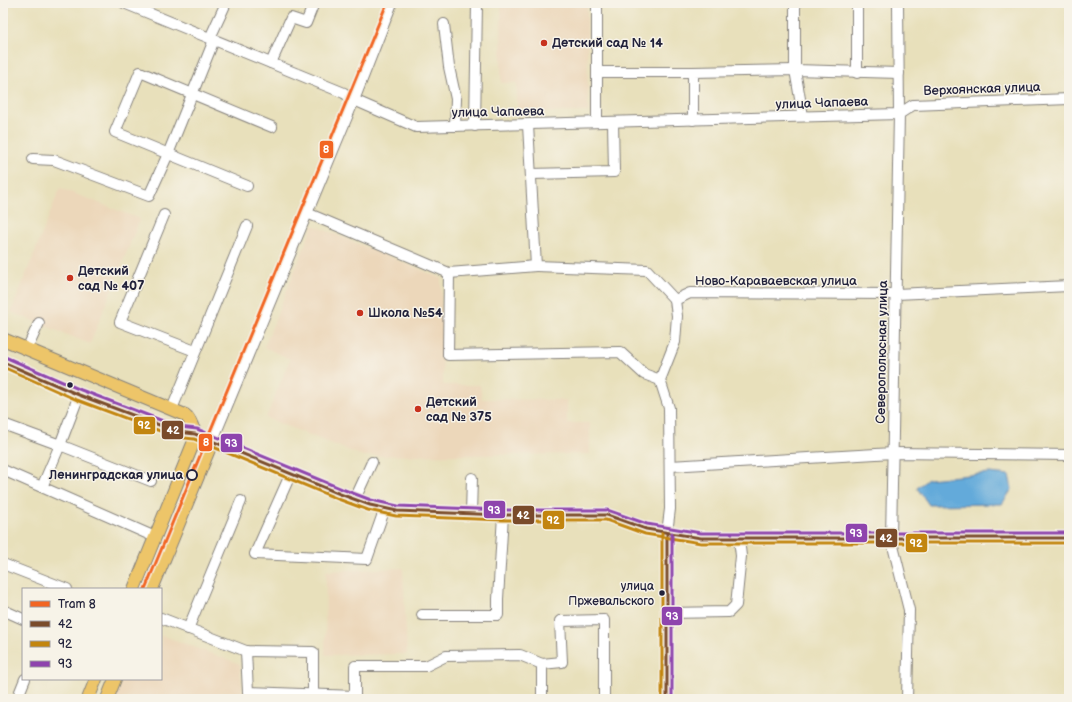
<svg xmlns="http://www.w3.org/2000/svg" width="1072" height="702" font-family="'Balsamiq Sans',sans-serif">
<rect width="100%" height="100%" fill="#f7f3e8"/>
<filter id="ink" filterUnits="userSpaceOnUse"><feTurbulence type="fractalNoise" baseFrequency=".025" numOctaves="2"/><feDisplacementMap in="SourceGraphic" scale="8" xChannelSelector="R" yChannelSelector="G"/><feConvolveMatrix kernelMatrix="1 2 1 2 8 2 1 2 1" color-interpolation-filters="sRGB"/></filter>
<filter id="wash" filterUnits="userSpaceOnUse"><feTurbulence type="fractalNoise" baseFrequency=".012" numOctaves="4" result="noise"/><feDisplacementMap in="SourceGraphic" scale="16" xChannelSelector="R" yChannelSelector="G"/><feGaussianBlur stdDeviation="0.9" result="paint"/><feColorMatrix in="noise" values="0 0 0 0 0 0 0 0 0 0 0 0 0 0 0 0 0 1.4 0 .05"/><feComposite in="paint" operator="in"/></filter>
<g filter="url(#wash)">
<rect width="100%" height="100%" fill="#e8e0bb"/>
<g fill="#ecd7ba">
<path d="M 501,3 L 587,3 L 588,112 L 517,112 L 517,83 L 501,83 Z"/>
<path d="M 60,188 L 140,219 L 90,344 L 11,312 Z"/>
<path d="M 313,225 L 441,278 L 443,385 L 480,385 L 482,399 L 567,400 L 567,423 L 590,423 L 590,454 L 363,456 L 266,418 L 290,359 L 264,347 Z"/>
<path d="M 403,568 L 407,654 L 325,655 L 326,571 Z"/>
<path d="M 161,635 L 240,664 L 243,699 L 114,699 L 122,679 L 161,679 Z"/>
</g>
<path fill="#64aada" stroke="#43668a" d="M 990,473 L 1009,475 L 1012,489 L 1002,504 L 929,505 L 917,488 L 928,479 Z"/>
</g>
<g filter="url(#ink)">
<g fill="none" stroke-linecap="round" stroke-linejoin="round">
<defs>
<g id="minor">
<path d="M 124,3 L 344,93 L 354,100 L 416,127 L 899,114 L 913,105 L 1069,99"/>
<path d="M 597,3 L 597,122"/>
<path d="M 795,3 L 795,70 L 803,116"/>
<path d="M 857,3 L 857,73"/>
<path d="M 898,3 L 899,114 L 891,538 L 909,610 L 907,699"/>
<path d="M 444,24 L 449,67 L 456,99 L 455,126"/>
<path d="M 210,38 L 226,3"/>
<path d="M 271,63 L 291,18 L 306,23 L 314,3"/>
<path d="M 597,72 L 693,72"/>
<path d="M 693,120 L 693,72 L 795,70 L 899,73"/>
<path d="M 528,125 L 536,266 L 647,270 L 675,300"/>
<path d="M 475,126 L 477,3"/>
<path d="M 33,159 L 54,160 L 149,196 L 168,154 L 214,40"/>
<path d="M 531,174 L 614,172 L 613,122"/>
<path d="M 247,186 L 115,132 L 140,72 L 272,127"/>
<path d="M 307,213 L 449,273 L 536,266"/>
<path d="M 164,215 L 120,322 L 195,351"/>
<path d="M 449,273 L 448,355 L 620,352 L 644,374 L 660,380"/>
<path d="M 27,349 L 39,323"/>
<path d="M 172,409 L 247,226"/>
<path d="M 3,424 L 60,445 L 79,395"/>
<path d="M 212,442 L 354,100 L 392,3"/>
<path d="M 670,466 L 893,453 L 1069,455"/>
<path d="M 3,470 L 155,537"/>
<path d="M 291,473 L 255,554 L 367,559 L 385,508"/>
<path d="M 42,487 L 60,445 L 151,481"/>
<path d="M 355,499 L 372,462"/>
<path d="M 471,514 L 472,478"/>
<path d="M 667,533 L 670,509 L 669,408 L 660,380 L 675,342 L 677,316 L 675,300 L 690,293 L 896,294 L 1069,286"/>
<path d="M 3,564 L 67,589"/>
<path d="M 3,610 L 23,619"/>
<path d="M 667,613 L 729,612 L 736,605 L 741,556 L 739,539"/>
<path d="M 422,615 L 498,615 L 498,599 L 503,515"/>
<path d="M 161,618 L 246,651 L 313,652 L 313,699"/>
<path d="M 188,629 L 241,501"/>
<path d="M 246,651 L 248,692 L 355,696 L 355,699"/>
<path d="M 542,664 L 542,699"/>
<path d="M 355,696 L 355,666 L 426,666 L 446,656 L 520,655 L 542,664 L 562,662 L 560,621 L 604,620 L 604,699"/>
<path d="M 17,699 L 25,679"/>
</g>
<g id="major">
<path d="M 3,339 L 185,415 C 192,420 191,428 197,434"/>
<path d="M 3,362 L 79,395 L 178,432 L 195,434 L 212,442 L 340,494 L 370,505 L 397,511 L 503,515 L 607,515 L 646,529 L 667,533 L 701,538 L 1069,538"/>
<path d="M 667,533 L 667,699"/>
<path d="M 134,589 L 197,434"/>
<path d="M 152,589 L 212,442"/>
<path d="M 88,699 L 96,679"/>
<path d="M 107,699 L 115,679"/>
</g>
</defs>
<use href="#minor" stroke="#85817b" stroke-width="12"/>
<use href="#major" stroke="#85817b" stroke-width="14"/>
<use href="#minor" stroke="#fff" stroke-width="10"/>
<use href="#major" stroke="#edc569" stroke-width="12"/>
<defs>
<g id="bus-1">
<path d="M 3,362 L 79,395 L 178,432 L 195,434 L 340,494 L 370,505 L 397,511 L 503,515 L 607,515 L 646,529 L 701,538 L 1069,538"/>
<path d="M 667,533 L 667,699"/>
</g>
<g id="bus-2">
<path d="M 3,367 L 77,400 L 176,437 L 194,439 L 338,499 L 368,510 L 396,516 L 503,520 L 606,520 L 645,534 L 701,543 L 1069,543"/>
<path d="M 662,533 L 662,699"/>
</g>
<g id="bus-3">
<path d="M 5,357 L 81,390 L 179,427 L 197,429 L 342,489 L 371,500 L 398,506 L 503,510 L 607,510 L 647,524 L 701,533 L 1069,533"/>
<path d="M 672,533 L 672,699"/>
</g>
</defs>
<use href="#bus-1" stroke="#f7f3e8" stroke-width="6"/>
<use href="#bus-2" stroke="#f7f3e8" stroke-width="6"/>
<use href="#bus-3" stroke="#f7f3e8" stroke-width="6"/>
<use href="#bus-1" stroke="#7a4b2a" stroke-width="3"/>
<use href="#bus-2" stroke="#c2850f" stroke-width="3"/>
<use href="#bus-3" stroke="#8e44ad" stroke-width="3"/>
<defs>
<path id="tram-1" d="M 145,589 L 387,3"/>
</defs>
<use href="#tram-1" stroke="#f7f3e8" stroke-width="6"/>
<use href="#tram-1" stroke="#f26522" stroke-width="3"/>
</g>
</g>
<g fill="#c8321e" stroke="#f7f3e8" stroke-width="1.5">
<circle cx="544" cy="43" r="4"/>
<circle cx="70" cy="278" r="4"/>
<circle cx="360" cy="313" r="4"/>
<circle cx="418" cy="409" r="4"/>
</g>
<g fill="#22223b" stroke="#f7f3e8" stroke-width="1.5">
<circle cx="70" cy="385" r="3.5"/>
<circle cx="662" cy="593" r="3.5"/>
</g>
<circle fill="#f7f3e8" stroke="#22223b" stroke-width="2" cx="192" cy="475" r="5"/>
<g text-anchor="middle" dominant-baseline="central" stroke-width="3" stroke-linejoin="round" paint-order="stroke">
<g font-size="12" fill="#22223b" stroke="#f7f3e8" text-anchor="end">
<text x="654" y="586">улица<tspan x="654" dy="15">Пржевальского</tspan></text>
</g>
<g font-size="13" font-weight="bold" fill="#22223b" stroke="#f7f3e8" text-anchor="start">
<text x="552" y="43">Детский сад № 14</text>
<text x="78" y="271">Детский<tspan x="78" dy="15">сад № 407</tspan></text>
<text x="368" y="313">Школа №54</text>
<text x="426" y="402">Детский<tspan x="426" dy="15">сад № 375</tspan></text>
</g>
<g font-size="13" fill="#22223b" stroke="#f7f3e8">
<text transform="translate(982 89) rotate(-2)">Верхоянская улица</text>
<text transform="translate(822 103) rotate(-2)">улица Чапаева</text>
<text transform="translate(498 112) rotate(-1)">улица Чапаева</text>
<text x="776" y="281">Ново-Караваевская улица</text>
<text transform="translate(882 352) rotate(-89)">Северополюсная улица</text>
</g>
<g font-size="13" font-weight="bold" fill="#22223b" stroke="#f7f3e8" text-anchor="end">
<text x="183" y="475">Ленинградская улица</text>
</g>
</g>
<g stroke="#f7f3e8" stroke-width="1.5">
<rect x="319" y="140" width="15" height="19" rx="4" fill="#f26522"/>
<rect x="133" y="416" width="23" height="19" rx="4" fill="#c2850f"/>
<rect x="161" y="420" width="23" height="20" rx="4" fill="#7a4b2a"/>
<rect x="198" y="433" width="15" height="19" rx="4" fill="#f26522"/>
<rect x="220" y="433" width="23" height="20" rx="4" fill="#8e44ad"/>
<rect x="483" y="500" width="23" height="19" rx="4" fill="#8e44ad"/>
<rect x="512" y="505" width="23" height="20" rx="4" fill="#7a4b2a"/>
<rect x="542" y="510" width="23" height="20" rx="4" fill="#c2850f"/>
<rect x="845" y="523" width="23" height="20" rx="4" fill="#8e44ad"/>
<rect x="875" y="528" width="23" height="20" rx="4" fill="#7a4b2a"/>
<rect x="905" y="533" width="23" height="20" rx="4" fill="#c2850f"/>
<rect x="661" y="606" width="22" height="20" rx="4" fill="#8e44ad"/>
</g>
<g font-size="11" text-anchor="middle" font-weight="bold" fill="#fff">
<text x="326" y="153">8</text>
<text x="144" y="429">92</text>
<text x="173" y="434">42</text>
<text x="206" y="446">8</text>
<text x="231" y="447">93</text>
<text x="494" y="514">93</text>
<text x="523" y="519">42</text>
<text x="553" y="524">92</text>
<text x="856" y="537">93</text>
<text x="886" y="542">42</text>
<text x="916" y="547">92</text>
<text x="672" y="620">93</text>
</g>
<rect width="1072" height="702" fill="none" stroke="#f7f3e8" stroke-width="16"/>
<rect x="22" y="588" width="140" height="92" fill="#f7f3e8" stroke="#a29fa3"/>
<rect x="30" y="601" width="20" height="6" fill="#f26522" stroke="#a29fa3"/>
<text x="58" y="608" font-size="12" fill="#22223b">Tram 8</text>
<rect x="30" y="621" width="20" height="6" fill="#7a4b2a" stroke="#a29fa3"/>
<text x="58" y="628" font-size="12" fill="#22223b">42</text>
<rect x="30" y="641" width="20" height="6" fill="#c2850f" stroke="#a29fa3"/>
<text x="58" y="648" font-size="12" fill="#22223b">92</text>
<rect x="30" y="661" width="20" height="6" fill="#8e44ad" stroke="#a29fa3"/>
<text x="58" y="668" font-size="12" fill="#22223b">93</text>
</svg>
